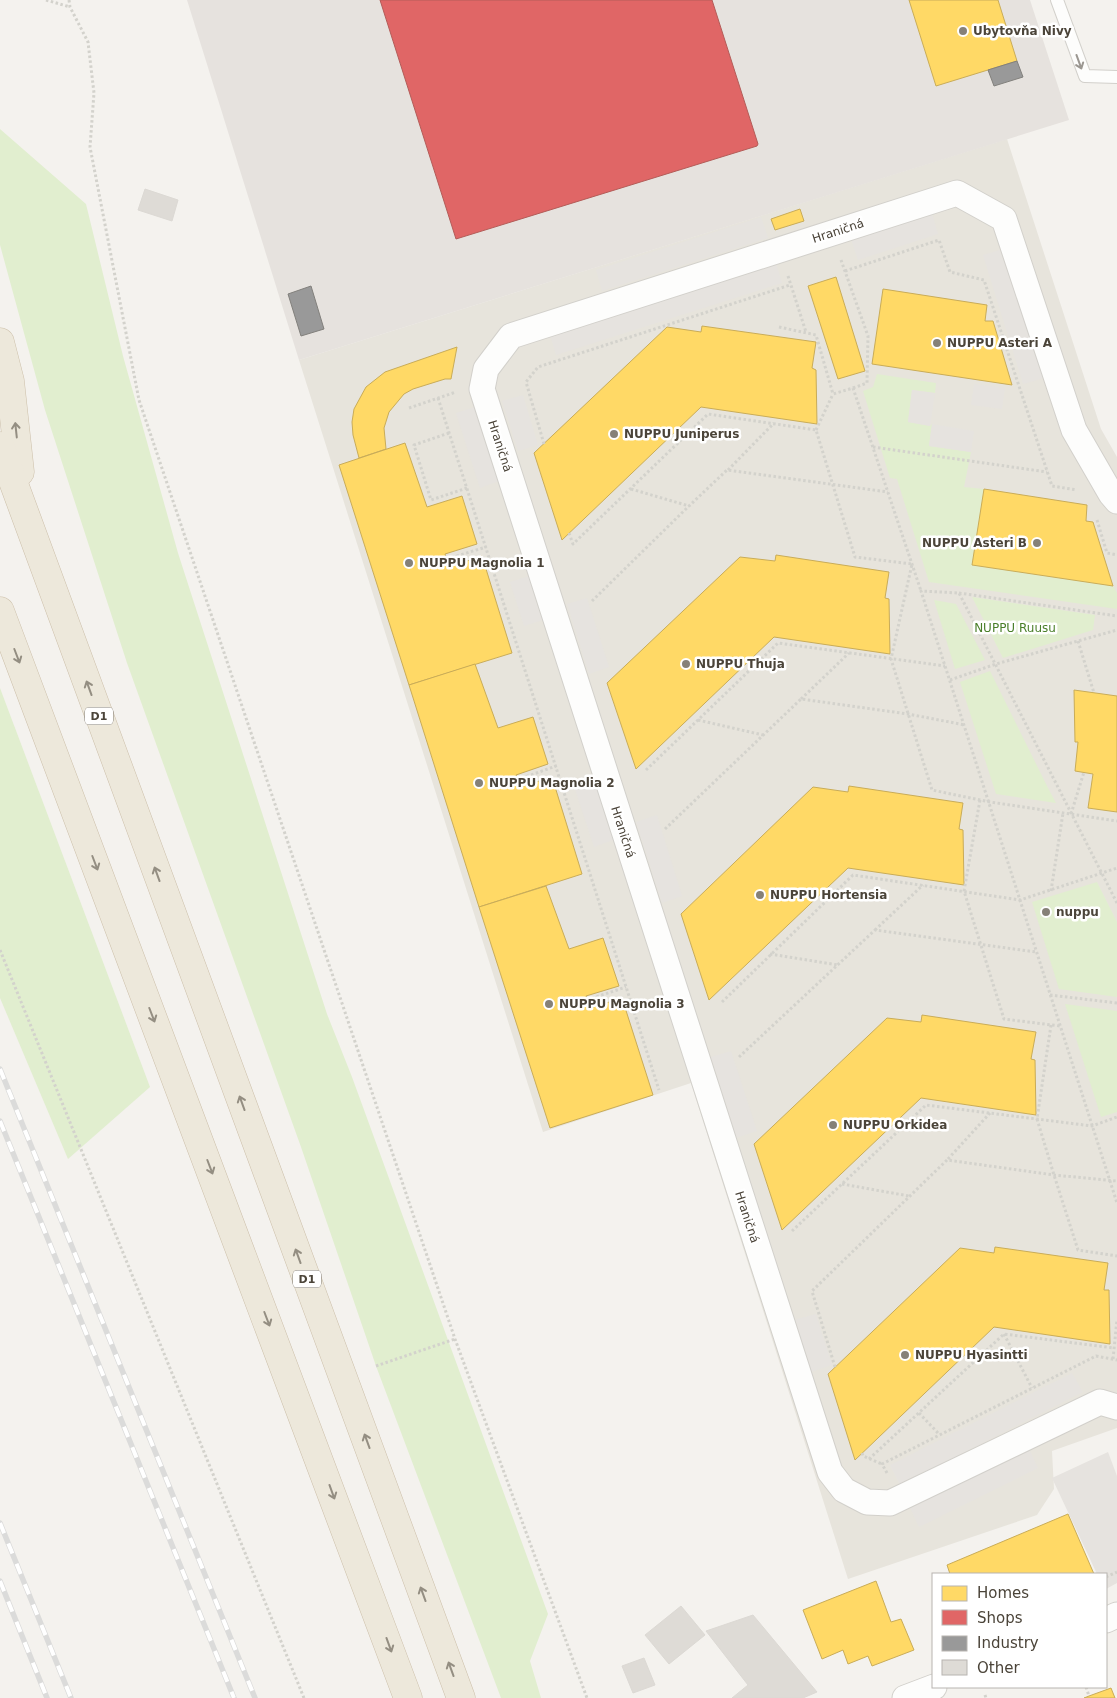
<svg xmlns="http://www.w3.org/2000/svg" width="1117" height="1698" font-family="'DejaVu Sans',sans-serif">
<rect width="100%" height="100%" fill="#f4f2ee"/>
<path fill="#e7e4dc" d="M 1007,139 L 1101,429 L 1117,457 L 1117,1428 L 1052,1451 L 1054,1489 L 1037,1515 L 848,1579 L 691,1083 L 543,1132 L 299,360 Z"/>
<path fill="#e6e2de" d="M 187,0 L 1030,0 L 1069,120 L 299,360 Z"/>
<g fill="#e1eecf">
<path d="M 0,129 L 86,204 L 123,356 L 178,553 L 327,1014 L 352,1077 L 548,1614 L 530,1661 L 541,1698 L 501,1698 L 376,1366 L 301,1147 L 127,663 L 45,410 L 0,245 Z"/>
<path d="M 877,374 L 936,383 L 935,393 L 912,390 L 908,422 L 930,426 L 932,424 L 929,446 L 971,452 L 964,487 L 984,489 L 972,565 L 1113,586 L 1117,593 L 1117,609 L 929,582 L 897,479 L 890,478 L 863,391 L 873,387 Z"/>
<path d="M 972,597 L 1095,615 L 1093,630 L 1003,658 Z"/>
<path d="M 934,600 L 956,604 L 985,660 L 955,669 Z"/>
<path d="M 990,671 L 1048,788 L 1056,803 L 996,794 L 960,682 Z"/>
<path d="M 0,688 L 150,1087 L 68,1159 L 0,998 Z"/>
<path d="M 1097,882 L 1117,922 L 1117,997 L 1059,989 L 1032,902 Z"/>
<path d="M 1065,1004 L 1117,1011 L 1117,1112 L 1101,1117 Z"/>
</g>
<g fill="#e6e3df">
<path d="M 932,213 L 938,234 L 858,260 L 851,239 Z"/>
<path d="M 761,217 L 768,238 L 602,291 L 596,270 Z"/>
<path d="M 1003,249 L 1044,378 L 1023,384 L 983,255 Z"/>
<path d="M 776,263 L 782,283 L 556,355 L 550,335 Z"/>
<path d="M 974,384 L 1005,388 L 1002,409 L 971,405 Z"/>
<path d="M 912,390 L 935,393 L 930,426 L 908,422 Z"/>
<path d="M 523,395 L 538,445 L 518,451 L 502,401 Z"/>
<path d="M 475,407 L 499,481 L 480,488 L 456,413 Z"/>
<path d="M 932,424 L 974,431 L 971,452 L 929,446 Z"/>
<path d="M 529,576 L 543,620 L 524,626 L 510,582 Z"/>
<path d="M 587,598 L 609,667 L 589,674 L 567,604 Z"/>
<path d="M 594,779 L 613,840 L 594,847 L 574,786 Z"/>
<path d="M 657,815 L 682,896 L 662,903 L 636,822 Z"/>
<path d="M 731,1051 L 757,1131 L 736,1138 L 711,1057 Z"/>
<path d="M 816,1314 L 832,1365 L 811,1372 L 794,1320 Z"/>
<path d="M 1072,1373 L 1083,1392 L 900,1485 L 890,1465 Z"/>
<path d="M 1029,1449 L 1038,1468 L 919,1527 L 910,1508 Z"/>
<path d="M 1108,1452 L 1117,1476 L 1117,1583 L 1106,1589 L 1106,1574 L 1097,1574 L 1052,1478 Z"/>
</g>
<g fill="#ffd966" stroke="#c9ac58">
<path d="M 909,0 L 998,0 L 1017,61 L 936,86 Z"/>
<path d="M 800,209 L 804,221 L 775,230 L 771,219 Z"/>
<path d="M 836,277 L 865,371 L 838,379 L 808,286 Z"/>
<path d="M 883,289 L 987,305 L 985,321 L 993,321 L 1012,385 L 872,364 Z"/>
<path d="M 702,326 L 816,342 L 812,368 L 816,370 L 817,424 L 701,407 L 562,540 L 534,453 L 667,327 L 701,332 Z"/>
<path d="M 457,347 L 451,379 L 445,379 L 413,389 L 404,394 L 389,412 L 384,428 L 386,449 L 359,458 L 353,435 L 352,422 L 354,409 L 366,387 L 385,372 Z"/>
<path d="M 405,443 L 427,507 L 462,496 L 477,544 L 445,554 L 449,567 L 482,556 L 512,653 L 409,685 L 339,465 Z"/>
<path d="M 984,489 L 1087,505 L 1086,521 L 1093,522 L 1113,586 L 972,565 Z"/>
<path d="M 776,555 L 889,572 L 885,598 L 889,599 L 890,654 L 774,637 L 636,769 L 607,683 L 740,557 L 775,561 Z"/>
<path d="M 475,664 L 498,728 L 533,717 L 548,764 L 516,775 L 520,787 L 552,777 L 582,874 L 479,907 L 409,685 Z"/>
<path d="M 1074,690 L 1117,696 L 1117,812 L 1088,808 L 1093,774 L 1075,771 L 1078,742 L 1075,742 Z"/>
<path d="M 849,786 L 963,803 L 959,829 L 963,830 L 964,885 L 848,868 L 709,1000 L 681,914 L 813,787 L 848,792 Z"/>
<path d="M 546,886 L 569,949 L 603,938 L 619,986 L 586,996 L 587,1000 L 590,1008 L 622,998 L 653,1095 L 550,1128 L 479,907 Z"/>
<path d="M 922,1015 L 1036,1032 L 1031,1059 L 1035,1060 L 1036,1115 L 921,1098 L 782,1230 L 754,1144 L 887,1018 L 921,1022 Z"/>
<path d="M 995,1247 L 1108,1263 L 1104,1290 L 1109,1290 L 1110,1344 L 994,1327 L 855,1460 L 828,1374 L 960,1248 L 994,1253 Z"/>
<path d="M 1068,1514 L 1094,1574 L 950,1574 L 947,1565 Z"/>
<path d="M 876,1581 L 891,1622 L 901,1619 L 914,1650 L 872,1666 L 868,1656 L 848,1664 L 843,1650 L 822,1659 L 803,1610 Z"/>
<path d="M 1111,1688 L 1115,1698 L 1084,1698 L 1089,1696 Z"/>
</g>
<path fill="#e06666" stroke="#b35c58" d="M 380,0 L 712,0 L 758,144 L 757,146 L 456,239 Z"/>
<g fill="#999" stroke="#82807c">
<path d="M 1017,61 L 1023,77 L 994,86 L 988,70 Z"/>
<path d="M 311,286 L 324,329 L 301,336 L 288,294 Z"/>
</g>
<g fill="#dedbd6" stroke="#dcd9d4">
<path d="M 145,189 L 178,200 L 172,221 L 138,210 Z"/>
<path d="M 681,1606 L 705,1635 L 669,1664 L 645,1635 Z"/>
<path d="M 753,1615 L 817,1692 L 803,1698 L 732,1698 L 748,1685 L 706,1631 Z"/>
<path d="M 644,1658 L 655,1685 L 633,1693 L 622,1666 Z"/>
</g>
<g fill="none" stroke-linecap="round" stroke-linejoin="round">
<defs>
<path id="lane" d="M 1057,0 L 1085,76 L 1117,77"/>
<g id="street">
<path d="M 1117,501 L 1111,494 L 1074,430 L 1004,219 L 957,193 L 511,336 L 486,369 L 482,389 L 830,1472 L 844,1490 L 867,1502 L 890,1503 L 1100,1402 L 1117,1407"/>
<path d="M 1106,1620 L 1117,1615"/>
<path d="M 905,1698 L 934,1687"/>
</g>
<g id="highway">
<path d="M 0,342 L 10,381 L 20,472"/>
<path d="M 0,446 L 461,1698"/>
<path d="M 0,611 L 408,1698"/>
</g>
</defs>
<use href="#lane" stroke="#d2d0cb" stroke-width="14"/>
<use href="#street" stroke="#d2d0cb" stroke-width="27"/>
<use href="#highway" stroke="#ccbfa9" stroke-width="29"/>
<g stroke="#d3d2cc" stroke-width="3" stroke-dasharray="2.5 2.5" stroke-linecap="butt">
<path d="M 46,0 L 70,7"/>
<path d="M 69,0 L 70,7 L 88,42 L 94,93 L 90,147 L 139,400 L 455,1339 L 587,1698"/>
<path d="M 841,260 L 868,336 L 867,383 L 853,388"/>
<path d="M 845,271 L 939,240 L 950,272 L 984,280 L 1052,486 L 1077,490"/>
<path d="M 788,276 L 806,332"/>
<path d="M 779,327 L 816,335 L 833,394 L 853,388 L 921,591"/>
<path d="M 438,398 L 659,1090"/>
<path d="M 409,408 L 456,392"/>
<path d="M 816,430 L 833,394"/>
<path d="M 449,433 L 414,445 L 431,500 L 467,488"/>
<path d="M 544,444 L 526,382 L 538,367 L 790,285"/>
<path d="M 873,447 L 1047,472"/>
<path d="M 728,470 L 774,423"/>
<path d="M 631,489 L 689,506"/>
<path d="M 1097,520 L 1107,553 L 1117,555"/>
<path d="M 569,533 L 573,544 L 708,414 L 816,430 L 855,557 L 912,564 L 891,659 L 932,790 L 990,802 L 1117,821"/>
<path d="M 447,559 L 486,547"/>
<path d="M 959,593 L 1117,616"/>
<path d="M 592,601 L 689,506 L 727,470 L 888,492"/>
<path d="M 1078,641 L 1094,693"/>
<path d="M 950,680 L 996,664 L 1117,630"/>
<path d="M 801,699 L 849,653"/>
<path d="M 698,720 L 763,735"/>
<path d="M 646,770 L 778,643 L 945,666"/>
<path d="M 517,780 L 556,766"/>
<path d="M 980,800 L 964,891 L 1004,1019 L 1060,1026"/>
<path d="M 1071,814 L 1084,772"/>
<path d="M 665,829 L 801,699 L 908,714 L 965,725"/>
<path d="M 1051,891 L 1063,813"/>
<path d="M 1117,903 L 959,593 L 921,591 L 1117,1203"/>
<path d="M 875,930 L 923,885"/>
<path d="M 0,950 L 304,1698"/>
<path d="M 770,954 L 838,965"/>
<path d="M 1050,995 L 1117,1003"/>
<path d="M 587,1000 L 626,987"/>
<path d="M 722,1002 L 853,875 L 1020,900 L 1117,868"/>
<path d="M 1051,1025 L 1037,1119 L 1054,1175 L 1078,1250 L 1117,1256"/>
<path d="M 739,1057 L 875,930 L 1036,952"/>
<path d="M 948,1159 L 990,1113"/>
<path d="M 842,1184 L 909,1196"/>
<path d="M 792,1231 L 926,1105 L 1092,1126 L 1117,1117"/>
<path d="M 1004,1334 L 1032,1388"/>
<path d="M 1113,1359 L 1117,1320"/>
<path d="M 376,1366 L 455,1339"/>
<path d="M 835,1367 L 812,1291 L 947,1160 L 1054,1175 L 1117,1181"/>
<path d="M 919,1413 L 939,1434"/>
<path d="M 862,1453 L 863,1456 L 882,1464"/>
<path d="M 869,1459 L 1004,1334 L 1114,1348"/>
<path d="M 887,1473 L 882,1464 L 1096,1356 L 1117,1360"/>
<path d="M 1106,1577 L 1117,1572"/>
<path d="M 1086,1687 L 1089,1696"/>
<path d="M 985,1695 L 986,1698"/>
</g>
<use href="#lane" stroke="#fdfdfc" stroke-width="12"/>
<use href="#street" stroke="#fdfdfc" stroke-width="25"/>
<use href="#highway" stroke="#ede8db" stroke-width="28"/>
<defs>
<g id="rail">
<path d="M 0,1069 L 255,1698"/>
<path d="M 0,1121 L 234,1698"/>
<path d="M 0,1523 L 71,1698"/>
<path d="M 0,1581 L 47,1698"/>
</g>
</defs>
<use href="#rail" stroke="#dbdbda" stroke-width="5.5"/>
<use href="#rail" stroke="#fff" stroke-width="4" stroke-dasharray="11" stroke-linecap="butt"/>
</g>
<defs><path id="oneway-shaft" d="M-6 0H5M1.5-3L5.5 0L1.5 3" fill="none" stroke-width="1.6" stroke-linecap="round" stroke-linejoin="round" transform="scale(1.25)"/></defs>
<use stroke="#9b9791" href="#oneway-shaft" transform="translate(1079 62) rotate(70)"/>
<g stroke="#948e82">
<use href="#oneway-shaft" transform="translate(16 430) rotate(-96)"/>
<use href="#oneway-shaft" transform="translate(17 656) rotate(69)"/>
<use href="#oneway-shaft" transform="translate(89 688) rotate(-110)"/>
<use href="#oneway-shaft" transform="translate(95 863) rotate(69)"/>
<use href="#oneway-shaft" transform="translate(157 874) rotate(-110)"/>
<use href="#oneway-shaft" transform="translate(152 1015) rotate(69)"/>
<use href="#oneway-shaft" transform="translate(242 1103) rotate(-110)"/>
<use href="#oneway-shaft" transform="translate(210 1167) rotate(69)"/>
<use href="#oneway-shaft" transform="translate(298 1256) rotate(-110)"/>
<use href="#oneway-shaft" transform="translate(267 1319) rotate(69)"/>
<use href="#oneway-shaft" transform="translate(367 1441) rotate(-110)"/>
<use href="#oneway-shaft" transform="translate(332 1492) rotate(70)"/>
<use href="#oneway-shaft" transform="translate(423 1594) rotate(-110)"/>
<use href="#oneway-shaft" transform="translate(389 1645) rotate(70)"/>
<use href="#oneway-shaft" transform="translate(451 1669) rotate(-110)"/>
</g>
<g fill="#868178" stroke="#fff" stroke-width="2">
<circle cx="963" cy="31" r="5"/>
<circle cx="937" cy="343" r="5"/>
<circle cx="614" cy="434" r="5"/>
<circle cx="1037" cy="543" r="5"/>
<circle cx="409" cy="563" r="5"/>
<circle cx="686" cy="664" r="5"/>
<circle cx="479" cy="783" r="5"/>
<circle cx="760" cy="895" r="5"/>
<circle cx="1046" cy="912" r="5"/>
<circle cx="549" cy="1004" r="5"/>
<circle cx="833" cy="1125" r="5"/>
<circle cx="905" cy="1355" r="5"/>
</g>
<g text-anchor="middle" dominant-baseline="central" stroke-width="5" stroke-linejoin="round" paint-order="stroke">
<g fill="#fff" stroke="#817c74" stroke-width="1">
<rect x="85" y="707.5" width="28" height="17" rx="4"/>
<rect x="293" y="1270.5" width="28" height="17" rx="4"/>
</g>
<g font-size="11" font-weight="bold" fill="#4b4439">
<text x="99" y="716">D1</text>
<text x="307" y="1279">D1</text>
</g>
<g font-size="12" font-weight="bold" fill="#4b4439" stroke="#fff" text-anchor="start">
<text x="973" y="31">Ubytovňa Nivy</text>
<text x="947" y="343">NUPPU Asteri A</text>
<text x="624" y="434">NUPPU Juniperus</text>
<text x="1027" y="543" text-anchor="end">NUPPU Asteri B</text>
<text x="419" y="563">NUPPU Magnolia 1</text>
<text x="696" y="664">NUPPU Thuja</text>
<text x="489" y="783">NUPPU Magnolia 2</text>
<text x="770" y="895">NUPPU Hortensia</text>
<text x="1056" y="912">nuppu</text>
<text x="559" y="1004">NUPPU Magnolia 3</text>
<text x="843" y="1125">NUPPU Orkidea</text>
<text x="915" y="1355">NUPPU Hyasintti</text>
</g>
<g font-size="12" fill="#4b4439" stroke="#fff">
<text transform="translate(838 231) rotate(-18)">Hraničná</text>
<text transform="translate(500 446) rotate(72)">Hraničná</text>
<text transform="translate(623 832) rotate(72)">Hraničná</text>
<text transform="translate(747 1217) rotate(72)">Hraničná</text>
</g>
<g font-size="12" fill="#4a7f2a" stroke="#fff">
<text x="1015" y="628">NUPPU Ruusu</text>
</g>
</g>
<rect x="932" y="1573" width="175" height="115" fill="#ffffff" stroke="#b7b4b0"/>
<rect x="942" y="1586" width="25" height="15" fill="#ffd966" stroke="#b7b4b0"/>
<text x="977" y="1598" font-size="15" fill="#4b4439">Homes</text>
<rect x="942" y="1610" width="25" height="15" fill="#e06666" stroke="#b7b4b0"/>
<text x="977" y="1623" font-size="15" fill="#4b4439">Shops</text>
<rect x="942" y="1636" width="25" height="15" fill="#999999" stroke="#b7b4b0"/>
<text x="977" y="1648" font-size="15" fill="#4b4439">Industry</text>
<rect x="942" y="1660" width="25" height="15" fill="#dedbd6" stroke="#b7b4b0"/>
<text x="977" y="1673" font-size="15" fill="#4b4439">Other</text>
</svg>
